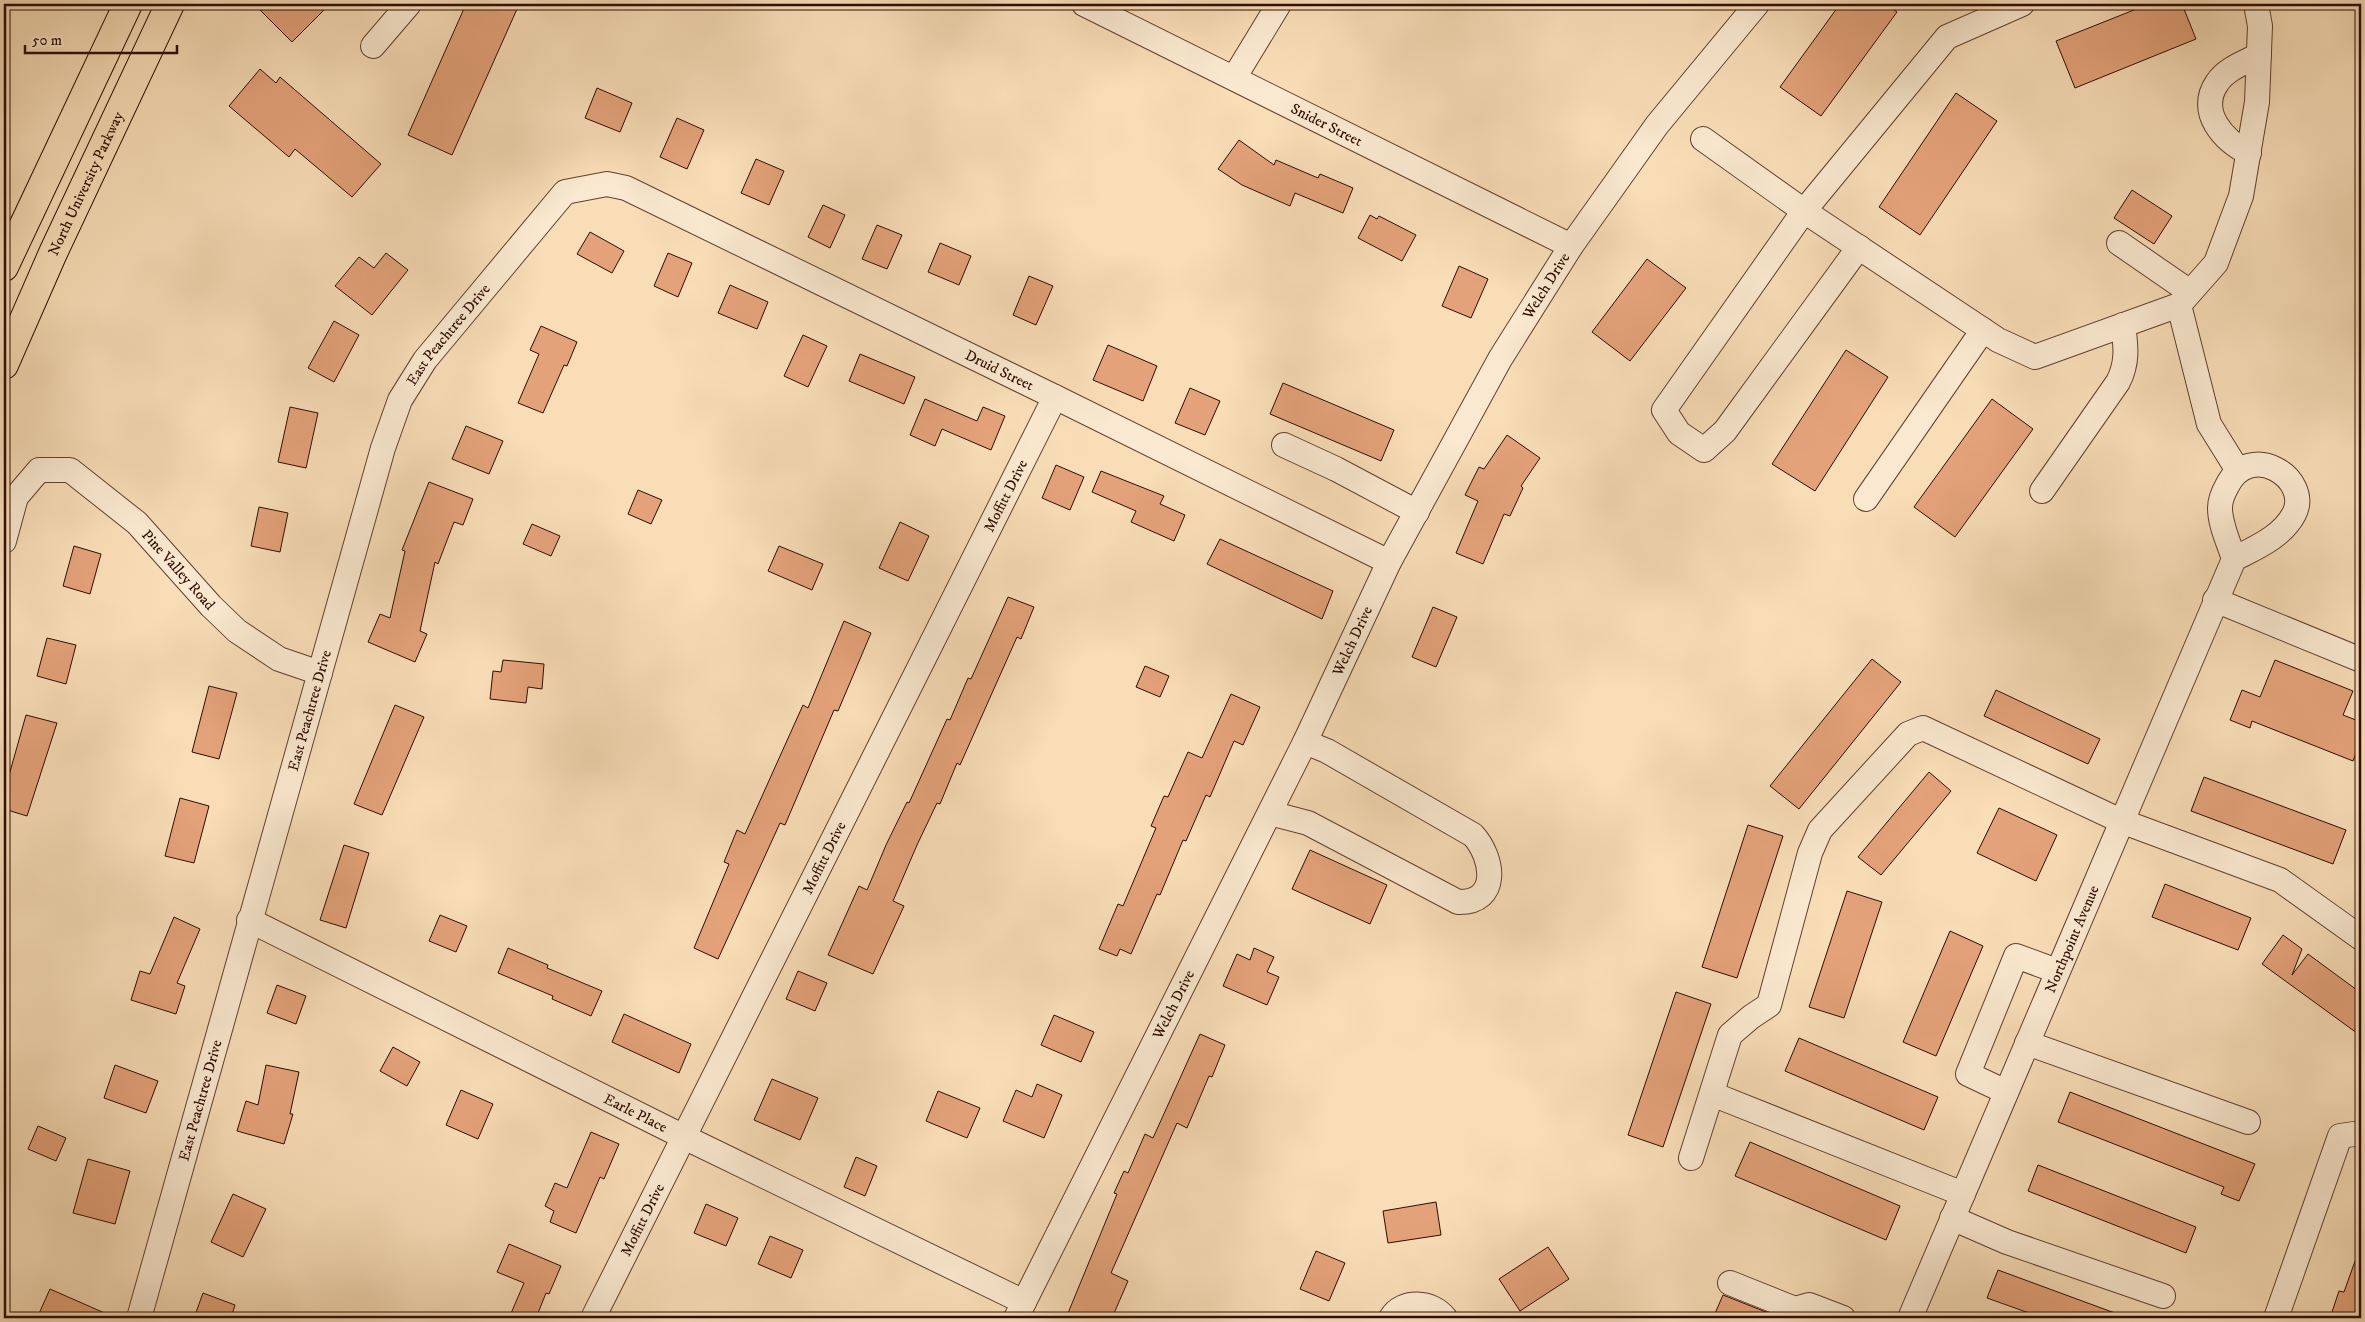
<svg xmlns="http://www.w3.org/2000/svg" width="2365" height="1322" font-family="'IM FELL DW Pica',serif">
<rect width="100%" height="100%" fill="#f8ddb7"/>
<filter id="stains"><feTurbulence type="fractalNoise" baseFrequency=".004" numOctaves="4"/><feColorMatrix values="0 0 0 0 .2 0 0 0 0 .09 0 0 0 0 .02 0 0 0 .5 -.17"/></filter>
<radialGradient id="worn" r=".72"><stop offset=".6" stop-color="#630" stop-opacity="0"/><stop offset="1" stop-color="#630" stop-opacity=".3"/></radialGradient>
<g fill="#e4a27a" stroke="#2e0c02">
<path d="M 254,4 L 330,4 L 292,42 Z"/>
<path d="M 466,4 L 505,4 L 517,9 L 452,155 L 408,135 Z"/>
<path d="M 1840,4 L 1885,4 L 1897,12 L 1821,116 L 1780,87 Z"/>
<path d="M 2149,4 L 2182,4 L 2196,39 L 2075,88 L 2056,41 Z"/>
<path d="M 260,69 L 276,83 L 280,77 L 381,164 L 352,197 L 295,149 L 289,157 L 229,106 Z"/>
<path d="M 597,88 L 632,103 L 620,132 L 585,118 Z"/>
<path d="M 1956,93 L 1997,121 L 1920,235 L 1879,207 Z"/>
<path d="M 677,118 L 704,130 L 687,169 L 660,157 Z"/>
<path d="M 1239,140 L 1274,165 L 1276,160 L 1318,178 L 1320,174 L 1353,188 L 1343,213 L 1295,193 L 1290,206 L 1242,185 L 1218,169 Z"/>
<path d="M 756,159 L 784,171 L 769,205 L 741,193 Z"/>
<path d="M 2132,190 L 2172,216 L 2154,244 L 2114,218 Z"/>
<path d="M 823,205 L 845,215 L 830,248 L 808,237 Z"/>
<path d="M 1370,215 L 1377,219 L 1379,216 L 1416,235 L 1402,261 L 1358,238 Z"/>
<path d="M 877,225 L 902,235 L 887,269 L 862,259 Z"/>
<path d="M 590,232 L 624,251 L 612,273 L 577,254 Z"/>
<path d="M 940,243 L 971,256 L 959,285 L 928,272 Z"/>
<path d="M 386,253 L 408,270 L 372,315 L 335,286 L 359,257 L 374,268 Z"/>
<path d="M 668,253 L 692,263 L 678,297 L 654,286 Z"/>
<path d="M 1647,259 L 1686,288 L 1630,361 L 1592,332 Z"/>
<path d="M 1459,266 L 1488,279 L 1471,318 L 1442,306 Z"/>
<path d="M 1029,276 L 1053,286 L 1036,325 L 1013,315 Z"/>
<path d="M 730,285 L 768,302 L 757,329 L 718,313 Z"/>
<path d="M 334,321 L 359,335 L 334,382 L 308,368 Z"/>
<path d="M 541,326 L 577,342 L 567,366 L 564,365 L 543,413 L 518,403 L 539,354 L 530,350 Z"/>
<path d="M 803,335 L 827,346 L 808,387 L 784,376 Z"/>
<path d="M 1108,345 L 1157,366 L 1143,401 L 1093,380 Z"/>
<path d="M 1846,350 L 1888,377 L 1815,491 L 1772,464 Z"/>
<path d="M 860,354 L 915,377 L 904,404 L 849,381 Z"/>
<path d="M 1283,383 L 1394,430 L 1381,461 L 1270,414 Z"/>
<path d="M 1190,388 L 1220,401 L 1205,435 L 1175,423 Z"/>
<path d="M 925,399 L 977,421 L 983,407 L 1005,416 L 991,450 L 942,429 L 935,446 L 910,435 Z"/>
<path d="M 1992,399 L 2033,429 L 1955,537 L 1914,507 Z"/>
<path d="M 290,407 L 318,413 L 306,468 L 278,462 Z"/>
<path d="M 466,426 L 503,441 L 489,474 L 452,459 Z"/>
<path d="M 1507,435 L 1540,458 L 1521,486 L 1523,488 L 1510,516 L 1504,514 L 1483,564 L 1456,553 L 1478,501 L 1465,495 L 1479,467 L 1484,469 Z"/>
<path d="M 1056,465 L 1084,477 L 1070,510 L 1042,498 Z"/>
<path d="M 1101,471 L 1164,496 L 1160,504 L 1185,515 L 1174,541 L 1131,522 L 1136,511 L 1092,492 Z"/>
<path d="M 429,482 L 473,499 L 463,525 L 454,522 L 438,564 L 435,562 L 420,631 L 427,634 L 415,662 L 368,642 L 380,614 L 390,618 L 405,551 L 402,550 Z"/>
<path d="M 638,490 L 662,500 L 651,524 L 628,514 Z"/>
<path d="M 259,507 L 288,513 L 280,552 L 251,546 Z"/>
<path d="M 900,522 L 929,536 L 908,581 L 879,568 Z"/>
<path d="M 532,524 L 560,536 L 551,556 L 523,544 Z"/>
<path d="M 1220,539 L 1333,591 L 1322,619 L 1207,564 Z"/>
<path d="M 74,546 L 101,554 L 90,594 L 63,586 Z"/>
<path d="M 779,546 L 823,564 L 812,590 L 768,571 Z"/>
<path d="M 1008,597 L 1034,607 L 1021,639 L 1017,637 L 960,765 L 957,763 L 940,804 L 937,803 L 917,845 L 893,901 L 904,906 L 873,974 L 828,955 L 859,886 L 867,890 L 886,845 L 907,802 L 909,803 L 947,719 L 950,720 L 968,678 L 971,679 Z"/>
<path d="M 1433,607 L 1457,617 L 1436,667 L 1412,657 Z"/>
<path d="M 844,621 L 871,633 L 838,711 L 834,710 L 785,825 L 780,823 L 718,959 L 694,948 L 729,864 L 724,862 L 737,830 L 745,834 L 803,705 L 808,708 Z"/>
<path d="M 47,638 L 76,645 L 66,684 L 37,676 Z"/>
<path d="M 1872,659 L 1901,682 L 1799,809 L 1770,786 Z"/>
<path d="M 503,660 L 544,664 L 542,689 L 528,687 L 526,703 L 490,699 L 493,671 L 501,672 Z"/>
<path d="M 2275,660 L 2353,691 L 2343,715 L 2361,722 L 2361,741 L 2353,761 L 2252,721 L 2250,728 L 2230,720 L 2242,690 L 2260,697 Z"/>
<path d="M 1145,666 L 1169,676 L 1160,697 L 1136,687 Z"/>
<path d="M 209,686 L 237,693 L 219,759 L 192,752 Z"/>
<path d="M 1996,690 L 2100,739 L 2088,764 L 1984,716 Z"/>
<path d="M 1231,694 L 1260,707 L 1243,745 L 1234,741 L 1210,797 L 1206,795 L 1186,841 L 1183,840 L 1160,895 L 1157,894 L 1131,954 L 1120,949 L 1117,956 L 1099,949 L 1118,904 L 1123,906 L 1156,828 L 1151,826 L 1164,796 L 1168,797 L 1188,752 L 1202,758 Z"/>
<path d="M 395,705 L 424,717 L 382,815 L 354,804 Z"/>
<path d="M 26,715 L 57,723 L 27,816 L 4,809 L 4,793 Z"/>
<path d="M 1929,772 L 1951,791 L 1881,875 L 1858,857 Z"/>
<path d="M 2204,777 L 2346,830 L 2333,864 L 2191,811 Z"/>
<path d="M 180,798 L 209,806 L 194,863 L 165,856 Z"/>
<path d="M 1999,808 L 2057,835 L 2036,881 L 1977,853 Z"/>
<path d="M 1748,825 L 1783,836 L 1737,978 L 1702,967 Z"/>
<path d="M 344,845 L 369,853 L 346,928 L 320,920 Z"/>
<path d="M 1310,850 L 1387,885 L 1370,924 L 1292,889 Z"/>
<path d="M 2165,884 L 2251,918 L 2238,950 L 2152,917 Z"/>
<path d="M 1847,891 L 1882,902 L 1844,1018 L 1809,1007 Z"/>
<path d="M 440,915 L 467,926 L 456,952 L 429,941 Z"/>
<path d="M 174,917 L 200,929 L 177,983 L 185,986 L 176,1014 L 131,1000 L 140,971 L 150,974 Z"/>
<path d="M 1950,931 L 1983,946 L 1936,1056 L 1903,1042 Z"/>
<path d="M 2283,935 L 2302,949 L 2292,975 L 2308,954 L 2361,993 L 2361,1036 L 2262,964 Z"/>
<path d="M 508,948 L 548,965 L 547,968 L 602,991 L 591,1016 L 552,999 L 553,996 L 498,973 Z"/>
<path d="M 1254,948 L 1274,957 L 1267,972 L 1279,977 L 1267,1005 L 1223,986 L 1237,954 L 1250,960 Z"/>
<path d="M 798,971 L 827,983 L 815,1011 L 786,999 Z"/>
<path d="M 277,985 L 306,996 L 296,1024 L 267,1013 Z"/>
<path d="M 1676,992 L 1711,1004 L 1663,1147 L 1628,1135 Z"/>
<path d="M 624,1014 L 691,1044 L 679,1073 L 612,1042 Z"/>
<path d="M 1054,1015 L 1094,1032 L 1081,1062 L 1041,1045 Z"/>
<path d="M 1200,1034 L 1225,1045 L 1212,1077 L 1209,1076 L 1187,1128 L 1177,1123 L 1111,1273 L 1128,1281 L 1112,1318 L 1066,1318 L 1117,1194 L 1114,1193 L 1124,1171 L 1128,1173 L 1145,1134 L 1153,1138 Z"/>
<path d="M 1799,1038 L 1938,1097 L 1924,1130 L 1785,1071 Z"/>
<path d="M 393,1047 L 420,1062 L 407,1086 L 380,1071 Z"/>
<path d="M 115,1065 L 158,1081 L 146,1113 L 104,1098 Z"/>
<path d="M 266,1065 L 299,1072 L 290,1114 L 293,1114 L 284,1144 L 237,1131 L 246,1101 L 258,1105 Z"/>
<path d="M 772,1079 L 818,1098 L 800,1140 L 754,1120 Z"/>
<path d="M 1037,1084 L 1062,1095 L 1044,1138 L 1003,1121 L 1016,1090 L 1032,1097 Z"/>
<path d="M 461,1090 L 493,1104 L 478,1139 L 446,1125 Z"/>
<path d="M 938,1091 L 980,1108 L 967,1138 L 926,1121 Z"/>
<path d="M 2070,1092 L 2255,1164 L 2239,1201 L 2221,1194 L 2224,1187 L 2058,1122 Z"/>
<path d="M 38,1126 L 66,1138 L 56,1161 L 28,1149 Z"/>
<path d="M 591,1132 L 619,1144 L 604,1179 L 600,1177 L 576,1233 L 550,1222 L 554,1211 L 545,1206 L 555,1183 L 567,1188 Z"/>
<path d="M 1750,1142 L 1900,1206 L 1886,1240 L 1735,1176 Z"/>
<path d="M 856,1157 L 877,1166 L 865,1196 L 844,1187 Z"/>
<path d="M 88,1159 L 130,1171 L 115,1224 L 73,1213 Z"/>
<path d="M 2038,1165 L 2196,1227 L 2186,1253 L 2028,1191 Z"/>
<path d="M 233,1194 L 266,1209 L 243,1257 L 211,1242 Z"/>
<path d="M 1436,1202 L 1441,1235 L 1388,1243 L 1383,1211 Z"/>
<path d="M 706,1204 L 738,1218 L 726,1246 L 694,1233 Z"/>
<path d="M 770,1236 L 803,1250 L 791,1278 L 758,1264 Z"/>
<path d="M 509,1244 L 561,1266 L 549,1294 L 546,1293 L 536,1318 L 509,1318 L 524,1283 L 497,1272 Z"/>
<path d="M 1548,1247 L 1569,1279 L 1520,1311 L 1499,1279 Z"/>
<path d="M 2359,1250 L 2361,1250 L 2361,1318 L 2330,1318 L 2339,1291 L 2344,1292 Z"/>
<path d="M 1316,1251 L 1345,1263 L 1329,1301 L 1300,1289 Z"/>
<path d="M 1998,1270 L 2123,1316 L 2123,1318 L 2043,1318 L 1987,1298 Z"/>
<path d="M 50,1289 L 116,1318 L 37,1318 Z"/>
<path d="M 203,1293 L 235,1305 L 231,1318 L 194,1318 Z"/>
<path d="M 1723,1295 L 1771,1314 L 1769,1318 L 1713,1318 Z"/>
</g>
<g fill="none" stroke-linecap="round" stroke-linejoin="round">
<defs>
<g id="minor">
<path id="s1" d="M 1084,4 L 1571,246"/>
<path d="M 373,46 L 409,4"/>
<path d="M 1234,78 L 1279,4"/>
<path d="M 1703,139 L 1804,211 L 1998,340 L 2035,357 L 2179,305 L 2209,424 L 2237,469"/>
<path d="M 2249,153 C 2224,141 2197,112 2217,83 C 2226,69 2244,63 2259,55"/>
<path d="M 2119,243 L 2190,292"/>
<path d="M 1859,247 L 1725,431 L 1704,450 L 1679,433 L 1664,410 L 1804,211 L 1947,37 L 2022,4"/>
<path d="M 2179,305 L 2216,263 L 2241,196 L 2257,102 L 2260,26 L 2256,4"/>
<path d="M 1284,445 L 1336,469 L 1417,512"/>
<path d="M 2042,491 L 2118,382 C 2128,363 2126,346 2123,325"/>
<path d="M 1866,499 L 1983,330"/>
<path id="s2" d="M 4,541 L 16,497 L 39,470 L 70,470 L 137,523 L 211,606 L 237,631 L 279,659 L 320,673"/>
<path d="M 2215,600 L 2361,660"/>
<path d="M 1270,813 L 1308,823 L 1458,902 C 1500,903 1494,858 1473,835 L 1327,751 L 1305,742"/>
<path id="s3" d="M 249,920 L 684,1137 L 1024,1302"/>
<path d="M 2027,1043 L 2248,1122"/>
<path d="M 2006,1092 L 1968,1074 L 2016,956 L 2057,971"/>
<path d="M 1712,1094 L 1963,1194"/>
<path d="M 1691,1158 L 1730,1035 L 1751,1017 L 1769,1005 L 1810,853 L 1820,830 L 1908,734 L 1923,728 L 2121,821 L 2280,880 L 2361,938"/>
<path d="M 1952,1218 L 2007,1242 L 2163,1296"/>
<path d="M 1730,1283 L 1795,1309"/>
<path id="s4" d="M 139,1318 L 383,448 L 400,400 L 425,360 L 565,192 L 607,184 L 626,188 L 1055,397 L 1389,562"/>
<path id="s5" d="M 593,1318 L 1055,397"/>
<path id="s6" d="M 1016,1318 L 1305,742 L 1389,562 L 1500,359 L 1571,246 L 1657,125 L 1757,4"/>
<path d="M 1391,1318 C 1402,1299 1432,1301 1445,1318"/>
<path d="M 1791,1318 L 1795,1309 L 1809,1305 L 1843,1318"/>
<path id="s7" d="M 1910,1318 L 2234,559 C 2255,548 2282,537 2294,514 C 2312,479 2250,439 2227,486 C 2223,493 2220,501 2220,508 C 2220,525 2229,543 2234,559"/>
<path d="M 2276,1318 L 2340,1136 L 2361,1133"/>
</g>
<g id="major">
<path d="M 4,267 L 128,4"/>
<path id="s8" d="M 4,365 L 53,253 L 170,4"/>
</g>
</defs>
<use href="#minor" stroke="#60402f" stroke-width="26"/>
<use href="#major" stroke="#2e0c02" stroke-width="30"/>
<use href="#minor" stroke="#fae9d0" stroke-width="24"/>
<use href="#major" stroke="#f8ddb7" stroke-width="28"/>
</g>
<g text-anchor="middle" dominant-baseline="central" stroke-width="4" stroke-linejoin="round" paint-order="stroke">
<g font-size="15" fill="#2e0c02" stroke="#fae9d0">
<text stroke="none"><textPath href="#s1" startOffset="271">Snider Street</textPath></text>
<text stroke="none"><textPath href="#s8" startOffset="199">North University Parkway</textPath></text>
<text stroke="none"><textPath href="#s6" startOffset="1161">Welch Drive</textPath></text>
<text stroke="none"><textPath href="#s4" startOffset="1036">East Peachtree Drive</textPath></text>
<text stroke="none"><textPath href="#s4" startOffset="1698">Druid Street</textPath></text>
<text stroke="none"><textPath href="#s5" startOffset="920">Moffitt Drive</textPath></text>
<text stroke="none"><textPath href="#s2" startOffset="260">Pine Valley Road</textPath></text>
<text stroke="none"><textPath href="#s6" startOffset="756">Welch Drive</textPath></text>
<text stroke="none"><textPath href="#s4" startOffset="631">East Peachtree Drive</textPath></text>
<text stroke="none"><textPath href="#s5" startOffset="515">Moffitt Drive</textPath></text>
<text stroke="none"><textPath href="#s7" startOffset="412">Northpoint Avenue</textPath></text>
<text stroke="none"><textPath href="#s6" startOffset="351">Welch Drive</textPath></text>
<text stroke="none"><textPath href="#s4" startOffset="226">East Peachtree Drive</textPath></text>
<text stroke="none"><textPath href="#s3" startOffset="432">Earle Place</textPath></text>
<text stroke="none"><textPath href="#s5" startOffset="110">Moffitt Drive</textPath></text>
</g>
</g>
<rect width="2365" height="1322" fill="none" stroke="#f8ddb7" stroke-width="20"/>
<rect x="5" y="5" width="2355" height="1312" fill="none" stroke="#2e0c02" stroke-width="2.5"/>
<rect x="10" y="10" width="2345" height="1302" fill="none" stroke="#2e0c02"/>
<path d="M25 45v8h152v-8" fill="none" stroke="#2e0c02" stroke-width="2.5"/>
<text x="32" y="45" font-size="15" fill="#2e0c02" stroke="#fae9d0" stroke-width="4" paint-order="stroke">50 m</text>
<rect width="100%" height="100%" filter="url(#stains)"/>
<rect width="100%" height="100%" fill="url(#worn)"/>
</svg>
